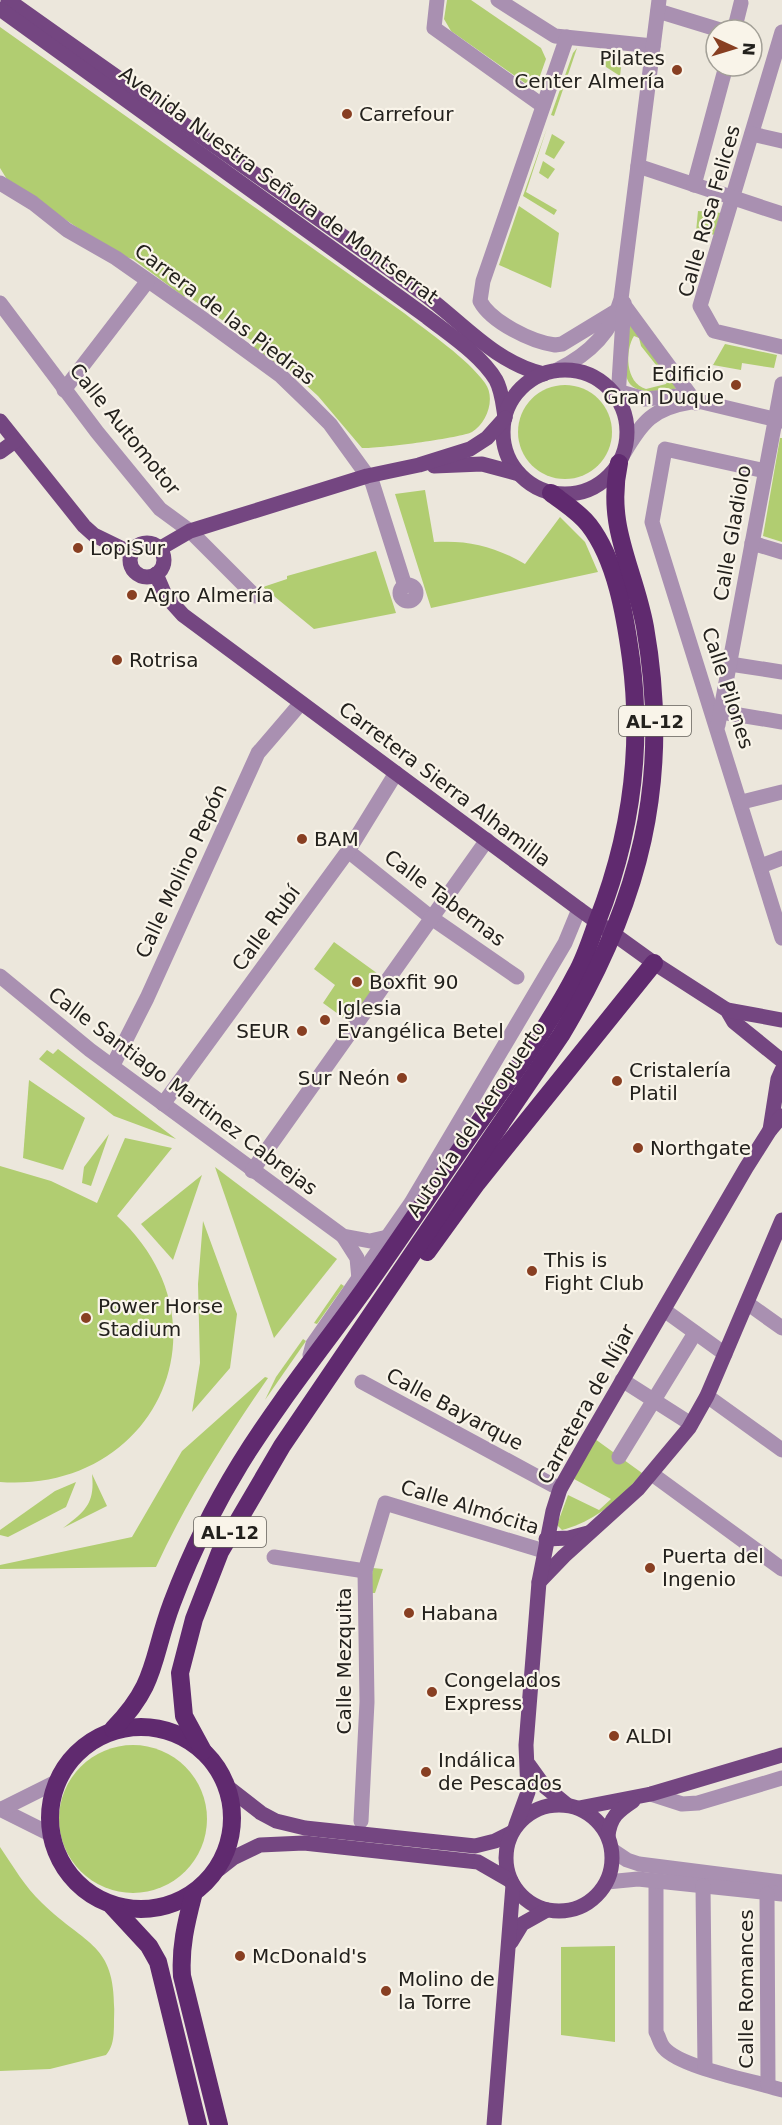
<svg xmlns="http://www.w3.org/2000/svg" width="782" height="2125" font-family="'DejaVu Sans',sans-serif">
<rect width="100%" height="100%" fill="#ece7dc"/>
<g fill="#b1cd71" fill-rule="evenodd">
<path d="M 447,0 L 471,0 L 541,48 L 546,59 L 536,87 L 532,88 L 451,31 L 444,19 Z"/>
<path d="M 0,27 L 404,313 C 429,333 467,358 485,383 C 496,398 487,423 472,432 C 461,438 376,449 362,448 L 318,396 L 282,363 L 278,366 L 254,348 L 255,343 L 186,295 L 184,297 L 133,259 L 118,255 L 8,181 L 0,168 Z"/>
<path d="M 577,48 L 554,116 L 551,115 L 573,53 Z"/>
<path d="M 602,55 L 622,59 L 620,76 L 606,67 Z"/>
<path d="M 547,128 L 526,192 L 557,210 L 554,215 L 523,196 Z"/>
<path d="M 552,134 L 565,142 L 554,159 L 545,154 Z"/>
<path d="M 543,161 L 555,169 L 548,179 L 539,173 Z"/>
<path d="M 519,206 L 559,233 L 551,288 L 499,265 Z"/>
<path d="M 698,211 L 722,213 L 716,235 L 696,232 Z"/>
<path d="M 630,322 L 680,388 C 612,400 625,376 630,322 ZM 634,336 L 639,338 L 641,346 L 668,380 L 666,384 L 646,389 C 625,383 625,350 634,336 Z"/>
<path d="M 725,344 L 777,355 L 774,368 L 742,363 L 741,370 L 713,365 Z"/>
<circle cx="565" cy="432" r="47"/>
<path d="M 780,438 L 782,438 L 782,542 L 763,536 Z"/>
<path d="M 425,490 L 434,542 C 469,540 494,546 525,564 L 560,517 L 585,542 L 598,572 L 431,608 L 395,494 Z"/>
<path d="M 376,551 L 396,613 L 314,629 L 263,587 L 287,579 L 287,576 Z"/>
<path d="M 334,942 L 385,979 L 352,1024 L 323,1003 L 335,985 L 314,969 Z"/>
<path d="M 58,1049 L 176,1139 L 114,1116 L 39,1059 L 47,1050 L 53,1054 Z"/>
<path d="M 29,1080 L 85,1118 L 63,1170 L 23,1158 Z"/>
<path d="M 109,1134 L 91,1186 L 82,1183 L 84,1167 Z"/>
<path d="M 125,1138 L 172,1148 L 117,1216 C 234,1323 156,1493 0,1482 L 0,1166 L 51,1181 L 97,1203 Z"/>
<path d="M 215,1167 L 337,1259 L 274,1338 Z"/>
<path d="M 202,1175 L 173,1260 L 141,1224 Z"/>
<path d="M 203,1221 L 237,1314 L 230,1368 L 192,1412 L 200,1363 L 198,1284 Z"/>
<path d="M 341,1284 L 344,1286 L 317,1324 L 314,1323 Z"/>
<path d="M 303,1339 L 306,1341 L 265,1400 L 276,1377 Z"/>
<path d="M 265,1377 L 268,1378 C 226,1439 187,1500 156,1567 L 0,1569 L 0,1565 L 132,1537 L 182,1451 Z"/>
<path d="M 595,1439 L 642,1473 C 621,1499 594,1522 562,1530 L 557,1525 L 568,1495 L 599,1510 L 611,1499 L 574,1479 Z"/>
<path d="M 92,1474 L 107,1506 L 63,1528 C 86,1511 95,1503 92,1474 Z"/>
<path d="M 76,1482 L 66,1507 L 8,1537 L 0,1535 L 0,1530 L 55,1491 Z"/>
<path d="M 373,1568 L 383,1569 L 375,1593 L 369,1593 Z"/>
<circle cx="133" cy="1819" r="74"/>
<path d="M 0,1847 C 13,1866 25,1887 42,1903 C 90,1949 117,1943 114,2020 C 114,2033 114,2046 106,2055 L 50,2069 L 0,2071 Z"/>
<path d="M 615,1946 L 615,2042 L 561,2035 L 561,1947 Z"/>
</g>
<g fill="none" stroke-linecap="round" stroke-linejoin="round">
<g stroke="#a990b1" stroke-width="15">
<path d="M 437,0 L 434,28 L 543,106"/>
<path d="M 498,0 L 555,36 L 653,46"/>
<path d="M 658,11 L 720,30"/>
<path d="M 736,23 L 741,3"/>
<path d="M 782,32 L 700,306 L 714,331 L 782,347"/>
<path d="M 567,37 L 483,281 L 480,301 C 491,322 532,342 555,345 L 562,344 L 618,310"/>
<path d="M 752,134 L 782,141"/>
<path d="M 638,166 L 782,214"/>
<path d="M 0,183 L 33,203 L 67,230 L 116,258 L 203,319 L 281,376 L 310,404 L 330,424 L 372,482 L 405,586"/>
<path d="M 694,185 L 726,66"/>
<path d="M 0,303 L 97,432 L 160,509 L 190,531 L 255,596"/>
<path d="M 624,305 L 696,403"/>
<path d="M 557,370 C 588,355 612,332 621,299 L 659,0"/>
<path d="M 610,389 L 645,399 L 677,396 L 782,421"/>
<path d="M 64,390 L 147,282"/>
<path d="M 618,398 L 624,303"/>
<path d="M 624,453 C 642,422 653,408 691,402"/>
<path d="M 765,471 L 665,449 L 652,522 L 782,938"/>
<path d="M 752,543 L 782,552"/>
<circle cx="408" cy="593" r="8"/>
<path d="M 730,664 L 782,672"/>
<path d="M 721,712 L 782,722"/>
<path d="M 718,725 L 782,384"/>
<path d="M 742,802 L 782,792"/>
<path d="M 348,851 L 433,919 L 517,977"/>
<path d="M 761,866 L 782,858"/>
<path d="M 0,976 L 90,1050 L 343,1236 L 370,1241 L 392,1236"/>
<path d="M 113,1065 L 147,998 L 258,753 L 301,703"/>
<path d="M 163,1104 L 348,851 L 396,773"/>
<path d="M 252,1171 L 487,840"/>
<path d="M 343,1236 L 357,1258 L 359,1279"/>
<path d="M 747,1303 L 782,1328"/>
<path d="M 664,1310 L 725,1354"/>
<path d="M 310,1355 L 313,1344 L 411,1203 L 565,943 L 579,909"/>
<path d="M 622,1380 L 691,1424"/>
<path d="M 362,1382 L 560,1489"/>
<path d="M 707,1396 L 782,1450"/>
<path d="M 619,1457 L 695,1333"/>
<path d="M 652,1474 L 782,1569"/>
<path d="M 274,1557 L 365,1571"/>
<path d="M 651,1794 L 682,1804 L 698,1803 L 782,1778"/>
<path d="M 0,1809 L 50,1834"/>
<path d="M 2,1809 L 54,1783"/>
<path d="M 361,1821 L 367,1702 L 365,1571 L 385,1503 L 544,1551"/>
<path d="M 612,1850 L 627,1860 L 639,1864 L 782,1882"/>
<path d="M 656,1881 L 656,2032 C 659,2037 660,2044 664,2048 C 681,2068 755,2081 782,2090"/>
<path d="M 607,1882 L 638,1879 L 782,1894"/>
<path d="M 703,1886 L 705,2067"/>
<path d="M 767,1894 L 768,2085"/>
</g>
<g stroke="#744681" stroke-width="15">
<path d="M 8,0 C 144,97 281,191 417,289 C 459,318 492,362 544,374"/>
<path d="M 0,9 L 427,317 C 450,335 481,355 496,380 C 502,391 503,405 505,417"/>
<circle cx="565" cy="432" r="62"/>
<path d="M 0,421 L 84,526 L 94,535 L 131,553"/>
<path d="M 0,452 L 15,441"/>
<path d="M 434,466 L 482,464 L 519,474"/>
<circle cx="147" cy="560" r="17"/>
<path d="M 159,549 L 190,531 L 367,476 L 419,465 L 470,449 L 487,438 L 505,418"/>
<path d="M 156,574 L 165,595 L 183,615 L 579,909 L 654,963 L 727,1010 L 734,1022 L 781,1060"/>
<path d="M 727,1010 L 782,1020"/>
<path d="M 770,1130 L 778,1079 L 782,1070"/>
<path d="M 546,1539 L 569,1538 L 588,1533"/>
<path d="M 539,1582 L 564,1556 L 638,1489 L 689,1428 L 707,1396 L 782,1220"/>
<path d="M 529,1765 L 544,1786 L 566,1804"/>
<path d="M 225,1785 L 261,1813 L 276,1821 L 305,1828 L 475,1846 L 495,1841 L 511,1833"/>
<circle cx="559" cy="1858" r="53"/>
<path d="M 579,1808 L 651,1794 L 782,1755"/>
<path d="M 516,1825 L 528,1792 L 526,1745 L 539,1582 L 553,1511 L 560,1489 L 586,1443 L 746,1168 L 770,1130 L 782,1116"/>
<path d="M 608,1836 C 610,1817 618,1811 633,1801"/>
<path d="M 219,1869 L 233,1858 L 260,1845 L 304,1843 L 478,1862 L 511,1881"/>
<path d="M 511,1942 L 522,1924 L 547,1910"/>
<path d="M 494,2125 L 513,1885"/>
</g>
<g stroke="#602a6f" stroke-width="18">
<path d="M 427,1252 L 477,1183 L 654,963"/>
<circle cx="141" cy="1818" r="91"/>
<path d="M 113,1729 C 158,1683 151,1659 172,1603 C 190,1555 213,1508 240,1464 C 277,1404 322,1348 363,1291 C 400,1239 435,1186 471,1134 C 507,1082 547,1030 576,974 C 585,958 591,939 597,922 C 631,836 643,750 631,659 C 625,615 616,560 589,525 C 579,512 564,503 551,493"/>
<path d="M 203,1751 L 184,1716 L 180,1673 L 194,1619 L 220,1552 L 282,1446 L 561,1035 C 640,904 672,780 645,627 C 634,567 605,527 619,463"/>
<path d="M 193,1896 C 186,1923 180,1948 182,1976 L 219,2125"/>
<path d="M 112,1906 L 149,1946 L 158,1962 L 198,2125"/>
</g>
</g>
<g fill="#883f22" stroke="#f9f4e9" stroke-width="2">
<circle cx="677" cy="70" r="6"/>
<circle cx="347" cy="114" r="6"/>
<circle cx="736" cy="385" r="6"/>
<circle cx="78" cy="548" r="6"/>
<circle cx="132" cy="595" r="6"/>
<circle cx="117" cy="660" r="6"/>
<circle cx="302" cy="839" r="6"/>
<circle cx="357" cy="982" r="6"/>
<circle cx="325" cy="1020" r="6"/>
<circle cx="302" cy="1031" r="6"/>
<circle cx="402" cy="1078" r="6"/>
<circle cx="617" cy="1081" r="6"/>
<circle cx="638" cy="1148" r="6"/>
<circle cx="532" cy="1271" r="6"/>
<circle cx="86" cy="1318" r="6"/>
<circle cx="650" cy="1568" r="6"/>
<circle cx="409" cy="1613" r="6"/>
<circle cx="432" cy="1692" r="6"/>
<circle cx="614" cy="1736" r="6"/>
<circle cx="426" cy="1772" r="6"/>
<circle cx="240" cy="1956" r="6"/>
<circle cx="386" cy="1991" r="6"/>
</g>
<g text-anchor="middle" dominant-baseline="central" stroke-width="4.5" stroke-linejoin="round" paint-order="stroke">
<g fill="#f9f4e9" stroke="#63605a" stroke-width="1.5">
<rect x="619" y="706" width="72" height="30" rx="4.5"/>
<rect x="194" y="1517" width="72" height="30" rx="4.5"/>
</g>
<g font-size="18" font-weight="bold" fill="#23211d">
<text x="655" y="721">AL-12</text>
<text x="230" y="1532">AL-12</text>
</g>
<g font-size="20" fill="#23211d" stroke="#f9f4e9" text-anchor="start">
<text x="665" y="58" text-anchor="end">Pilates<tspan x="665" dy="23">Center Almería</tspan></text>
<text x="359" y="114">Carrefour</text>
<text x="724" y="374" text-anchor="end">Edificio<tspan x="724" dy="23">Gran Duque</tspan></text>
<text x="90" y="548">LopiSur</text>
<text x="144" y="595">Agro Almería</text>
<text x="129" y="660">Rotrisa</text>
<text x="314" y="839">BAM</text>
<text x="369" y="982">Boxfit 90</text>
<text x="337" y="1008">Iglesia<tspan x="337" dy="23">Evangélica Betel</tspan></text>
<text x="290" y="1031" text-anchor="end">SEUR</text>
<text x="629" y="1070">Cristalería<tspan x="629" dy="23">Platil</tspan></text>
<text x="390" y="1078" text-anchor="end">Sur Neón</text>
<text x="650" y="1148">Northgate</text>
<text x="544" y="1260">This is<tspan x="544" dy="23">Fight Club</tspan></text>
<text x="98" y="1306">Power Horse<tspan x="98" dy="23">Stadium</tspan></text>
<text x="662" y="1556">Puerta del<tspan x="662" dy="23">Ingenio</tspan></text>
<text x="421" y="1613">Habana</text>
<text x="444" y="1680">Congelados<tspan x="444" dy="23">Express</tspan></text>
<text x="626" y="1736">ALDI</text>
<text x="438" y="1760">Indálica<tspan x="438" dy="23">de Pescados</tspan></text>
<text x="252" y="1956">McDonald's</text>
<text x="398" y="1979">Molino de<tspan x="398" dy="23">la Torre</tspan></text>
</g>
<g font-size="20" fill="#23211d" stroke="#f9f4e9">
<text transform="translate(279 185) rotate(36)">Avenida Nuestra Señora de Montserrat</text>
<text transform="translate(709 211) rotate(-74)">Calle Rosa Felices</text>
<text transform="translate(225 314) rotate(37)">Carrera de las Piedras</text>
<text transform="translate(125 429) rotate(51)">Calle Automotor</text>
<text transform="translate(732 533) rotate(-80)">Calle Gladiolo</text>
<text transform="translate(728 688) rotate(72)">Calle Pilones</text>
<text transform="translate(445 784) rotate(37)">Carretera Sierra Alhamilla</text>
<text transform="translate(181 871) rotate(-65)">Calle Molino Pepón</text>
<text transform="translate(445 898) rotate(37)">Calle Tabernas</text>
<text transform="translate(266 928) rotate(-54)">Calle Rubí</text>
<text transform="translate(183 1091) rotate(37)">Calle Santiago Martinez Cabrejas</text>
<text transform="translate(476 1119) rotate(-56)">Autovía del Aeropuerto</text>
<text transform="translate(586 1404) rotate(-61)">Carretera de Níjar</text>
<text transform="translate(455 1409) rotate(28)">Calle Bayarque</text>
<text transform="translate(470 1507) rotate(17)">Calle Almócita</text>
<text transform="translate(344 1661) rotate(-90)">Calle Mezquita</text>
<text transform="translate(746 1989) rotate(-90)">Calle Romances</text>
</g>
</g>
<g transform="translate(734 48) rotate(94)"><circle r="28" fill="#f9f4e9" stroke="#a3a097" stroke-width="1.5"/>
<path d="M0-4.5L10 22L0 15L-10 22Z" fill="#883f22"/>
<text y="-9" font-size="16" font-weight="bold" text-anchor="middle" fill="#23211d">N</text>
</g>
</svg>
